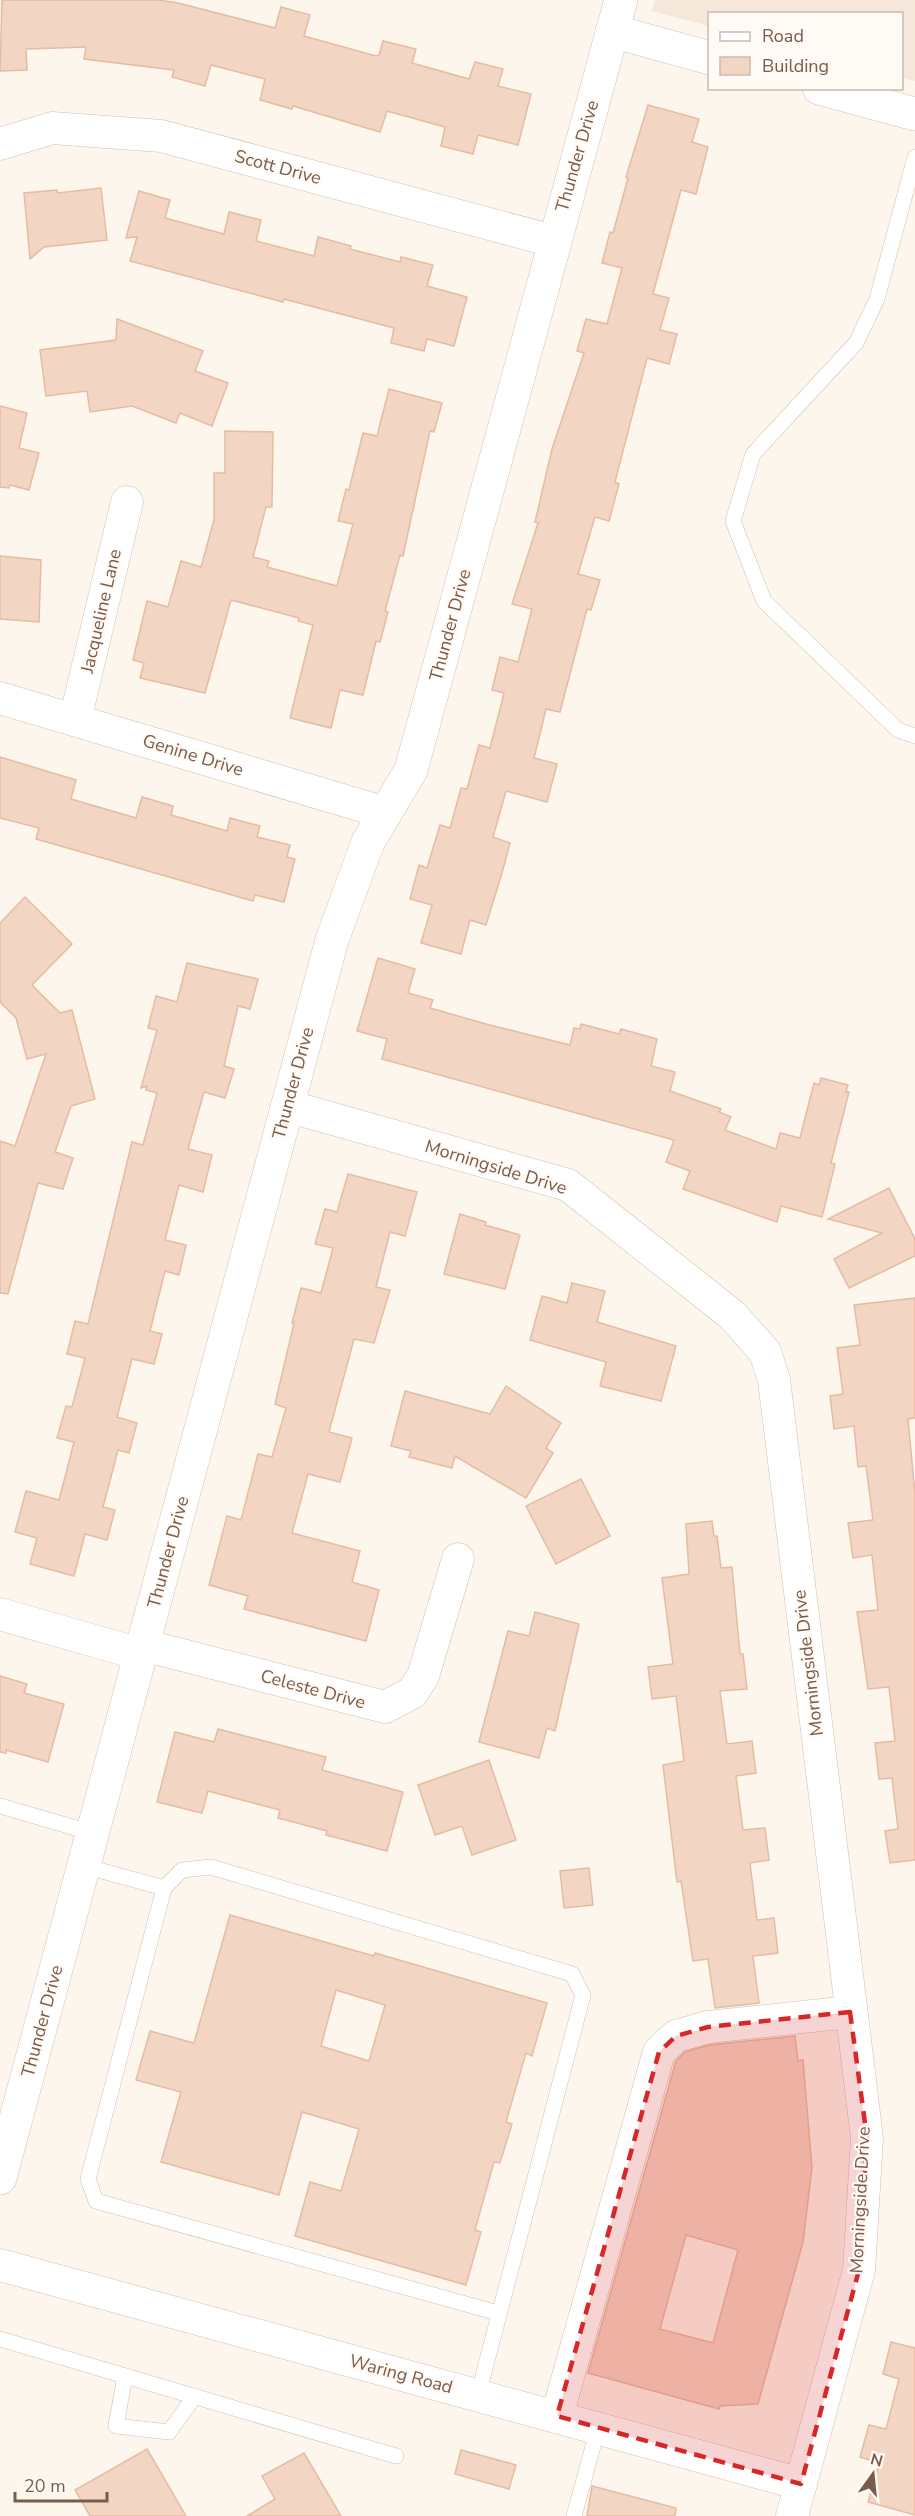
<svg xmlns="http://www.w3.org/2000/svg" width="915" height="2516" font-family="'Nunito Sans',sans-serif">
<rect width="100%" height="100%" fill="#fdf6ec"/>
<path fill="#f5e8da" d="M 655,0 L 915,0 L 915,81 L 902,78 L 902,14 L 710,14 L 709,26 L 652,11 Z"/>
<g fill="#f3d5c3" stroke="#e6bba3" stroke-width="1.5" fill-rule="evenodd">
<path d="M 2,0 L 158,0 L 178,3 L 275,28 L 281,7 L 310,15 L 304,36 L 376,56 L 379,55 L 383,41 L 416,49 L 412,63 L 469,79 L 475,62 L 503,69 L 498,86 L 531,94 L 518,145 L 478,135 L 473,154 L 441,146 L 445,127 L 387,111 L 380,132 L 293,106 L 292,109 L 260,100 L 265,79 L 211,65 L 205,86 L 172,77 L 174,70 L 84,59 L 86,47 L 26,49 L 27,70 L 0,71 Z"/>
<path d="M 648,105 L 699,119 L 692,142 L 708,147 L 696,194 L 681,190 L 653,294 L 669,298 L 660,330 L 677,334 L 669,364 L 647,358 L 615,482 L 619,484 L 609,521 L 595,517 L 578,574 L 600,580 L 591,610 L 587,609 L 560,712 L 546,709 L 534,758 L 557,764 L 547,802 L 506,791 L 493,837 L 510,843 L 502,873 L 486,925 L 470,920 L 461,954 L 421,943 L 432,905 L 410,899 L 419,865 L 427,868 L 440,825 L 450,828 L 461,788 L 467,789 L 479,745 L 490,748 L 504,693 L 492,690 L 500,657 L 518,662 L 532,609 L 512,604 L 538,523 L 535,522 L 552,449 L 584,353 L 577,351 L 586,319 L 607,324 L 622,268 L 602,263 L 610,232 L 613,233 L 628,178 L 626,177 Z"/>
<path d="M 101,188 L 107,240 L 44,247 L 30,259 L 24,193 L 57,190 L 58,193 Z"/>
<path d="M 139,191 L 170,200 L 165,218 L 224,234 L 229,212 L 261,220 L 256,241 L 314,256 L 318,237 L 351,246 L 350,249 L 400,262 L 401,257 L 433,265 L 427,286 L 467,297 L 454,346 L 427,339 L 424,351 L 391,343 L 394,328 L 284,299 L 283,302 L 130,261 L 137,237 L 126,238 Z"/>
<path d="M 117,319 L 203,351 L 195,371 L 228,383 L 212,426 L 180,413 L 176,423 L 132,406 L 90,412 L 87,391 L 46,396 L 40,350 L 116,340 Z"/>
<path d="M 389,389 L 442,403 L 434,432 L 430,431 L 403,556 L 400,555 L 385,611 L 388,612 L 380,642 L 376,641 L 363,695 L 340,690 L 331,728 L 290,718 L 313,625 L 298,621 L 299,618 L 231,600 L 205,693 L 140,678 L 144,663 L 133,660 L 147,601 L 168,607 L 181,561 L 201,567 L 214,520 L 214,473 L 225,473 L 225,431 L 273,432 L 272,507 L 266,507 L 253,557 L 269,561 L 267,567 L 337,586 L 353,524 L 338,521 L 346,489 L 349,490 L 363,433 L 377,436 Z"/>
<path d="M 0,406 L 27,413 L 19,448 L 39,453 L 29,490 L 10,485 L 9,488 L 0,487 Z"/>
<path d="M 0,556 L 41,560 L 39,622 L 0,619 Z"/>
<path d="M 0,757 L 76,780 L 71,799 L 136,818 L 142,797 L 173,806 L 171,815 L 227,831 L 230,818 L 260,826 L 257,837 L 290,845 L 287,857 L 295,859 L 284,902 L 255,895 L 253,901 L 36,839 L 39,828 L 0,818 Z"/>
<path d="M 25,897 L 72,944 L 32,985 L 60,1013 L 72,1010 L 95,1099 L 71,1106 L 55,1152 L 73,1158 L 63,1189 L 38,1183 L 8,1294 L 0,1293 L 0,1141 L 15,1146 L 46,1054 L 27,1059 L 16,1018 L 0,1002 L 0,923 Z"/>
<path d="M 378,958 L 415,969 L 408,993 L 433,1000 L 430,1008 L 486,1024 L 570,1045 L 574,1028 L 580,1029 L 581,1024 L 619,1034 L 621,1029 L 657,1039 L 651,1066 L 675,1072 L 670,1091 L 721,1109 L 719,1112 L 731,1117 L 725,1130 L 776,1149 L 780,1133 L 800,1138 L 814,1083 L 819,1085 L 821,1078 L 848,1085 L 846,1092 L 849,1092 L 831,1163 L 835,1164 L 822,1217 L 781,1206 L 777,1222 L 683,1189 L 690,1171 L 666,1162 L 674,1140 L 382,1059 L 387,1039 L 357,1031 Z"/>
<path d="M 187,963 L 258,979 L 250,1009 L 238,1006 L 224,1066 L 234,1069 L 225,1098 L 204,1092 L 188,1149 L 212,1155 L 203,1192 L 179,1185 L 165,1240 L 186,1245 L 179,1275 L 165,1271 L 150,1331 L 162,1334 L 154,1364 L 132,1359 L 117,1417 L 137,1423 L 129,1453 L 118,1450 L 103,1507 L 115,1510 L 107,1540 L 85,1534 L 74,1576 L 30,1564 L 37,1538 L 15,1532 L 26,1491 L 59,1500 L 74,1442 L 57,1438 L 66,1406 L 72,1407 L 85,1358 L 67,1354 L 75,1321 L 88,1324 L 132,1142 L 143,1145 L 157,1093 L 146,1090 L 147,1086 L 141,1088 L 157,1030 L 148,1028 L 156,996 L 177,1002 Z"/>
<path d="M 348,1174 L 417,1192 L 405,1236 L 390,1232 L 376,1287 L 390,1290 L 374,1343 L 354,1339 L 329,1432 L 352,1438 L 340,1482 L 308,1474 L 292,1533 L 360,1551 L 352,1582 L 379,1590 L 366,1641 L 244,1609 L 248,1596 L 209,1585 L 227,1516 L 241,1520 L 258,1454 L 272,1457 L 286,1408 L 275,1404 L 294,1323 L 292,1323 L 301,1288 L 321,1293 L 333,1248 L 315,1244 L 325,1209 L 337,1212 Z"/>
<path d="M 889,1188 L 915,1239 L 915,1256 L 849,1288 L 834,1259 L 882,1233 L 828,1219 Z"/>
<path d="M 460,1214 L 486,1222 L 485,1225 L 520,1235 L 505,1289 L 444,1274 Z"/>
<path d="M 572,1283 L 605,1291 L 597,1322 L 676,1346 L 661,1401 L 600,1386 L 606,1362 L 530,1340 L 542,1296 L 567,1303 Z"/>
<path d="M 915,1298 L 915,1418 L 908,1419 L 915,1494 L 915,1860 L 890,1863 L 885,1831 L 898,1829 L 892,1778 L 879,1779 L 875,1743 L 895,1741 L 889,1687 L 868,1689 L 857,1612 L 878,1610 L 872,1555 L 853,1558 L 848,1523 L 873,1520 L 866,1466 L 858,1467 L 854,1426 L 834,1429 L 830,1396 L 843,1394 L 837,1348 L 860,1345 L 854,1305 Z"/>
<path d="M 506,1386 L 561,1423 L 546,1448 L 553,1453 L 526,1498 L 455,1456 L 452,1468 L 409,1457 L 411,1451 L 391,1446 L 405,1391 L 490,1414 Z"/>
<path d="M 581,1479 L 610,1536 L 556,1564 L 526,1506 Z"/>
<path d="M 712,1521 L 714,1536 L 717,1536 L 721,1568 L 732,1567 L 740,1654 L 743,1654 L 747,1689 L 720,1691 L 727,1744 L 752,1741 L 756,1773 L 736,1776 L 743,1830 L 765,1828 L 769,1860 L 750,1863 L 757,1920 L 774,1918 L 778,1953 L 753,1956 L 759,2003 L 715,2008 L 708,1959 L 693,1961 L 681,1881 L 677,1882 L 663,1765 L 684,1761 L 676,1696 L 652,1699 L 648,1667 L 673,1664 L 662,1578 L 689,1574 L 686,1524 Z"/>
<path d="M 535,1612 L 579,1624 L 555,1731 L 547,1728 L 539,1758 L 479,1742 L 508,1631 L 529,1636 Z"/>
<path d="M 0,1676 L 27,1684 L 24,1693 L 64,1704 L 48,1762 L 6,1750 L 6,1753 L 0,1752 Z"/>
<path d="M 218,1729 L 326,1757 L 322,1770 L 403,1792 L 387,1851 L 326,1835 L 327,1831 L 278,1818 L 280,1810 L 208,1791 L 202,1813 L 157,1802 L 175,1732 L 214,1742 Z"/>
<path d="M 489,1760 L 516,1840 L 472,1855 L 462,1826 L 435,1835 L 418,1785 Z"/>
<path d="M 589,1868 L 593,1905 L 564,1908 L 560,1871 Z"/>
<path d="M 230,1915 L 374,1956 L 375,1953 L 547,2003 L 532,2056 L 526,2053 L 506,2122 L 512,2124 L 500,2163 L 494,2162 L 475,2230 L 481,2232 L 466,2285 L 295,2236 L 310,2182 L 341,2191 L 359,2129 L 302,2112 L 279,2195 L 161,2162 L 181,2092 L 136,2080 L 150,2031 L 194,2043 ZM 336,1990 L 385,2005 L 369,2061 L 321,2046 Z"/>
<path d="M 795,2036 L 798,2061 L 803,2060 L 812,2168 L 803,2242 L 758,2404 L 720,2406 L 719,2409 L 588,2373 L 676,2061 L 685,2052 L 709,2045 ZM 686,2235 L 738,2250 L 713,2343 L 660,2329 Z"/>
<path d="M 891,2342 L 915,2348 L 915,2515 L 868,2502 L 879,2463 L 860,2457 L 869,2425 L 886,2429 L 899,2379 L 883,2374 Z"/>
<path d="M 147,2449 L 186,2516 L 90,2516 L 75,2490 Z"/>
<path d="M 461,2450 L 516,2465 L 509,2489 L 455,2474 Z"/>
<path d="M 304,2453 L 341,2516 L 247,2516 L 275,2499 L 262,2476 Z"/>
<path d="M 592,2486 L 676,2508 L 675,2516 L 587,2516 Z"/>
</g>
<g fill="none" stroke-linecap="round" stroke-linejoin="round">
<defs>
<g id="lane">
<path d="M 915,157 L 877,299 L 856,343 L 753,454 L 733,521 L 764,601 L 898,730 L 915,736"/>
<path d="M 0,1806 L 93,1833"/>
<path d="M 84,1866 L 164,1888 L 182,1870 L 211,1867 L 572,1974 L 583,1995 L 478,2395"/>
<path d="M 164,1888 L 88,2179 L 96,2201 L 498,2313"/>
<path d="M 0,2339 L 396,2456"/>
<path d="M 125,2376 L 116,2426 L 169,2432 L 195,2396"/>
<path d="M 574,2516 L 598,2428"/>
</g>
<g id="street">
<path d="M 0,144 L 52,128 L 161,136 L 553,241"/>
<path d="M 0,698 L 386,813"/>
<path d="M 75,720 L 127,502"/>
<path d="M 287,1106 L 568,1185 L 732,1315 L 765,1352 L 774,1380 L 867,2138 L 859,2270 L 792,2516"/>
<path d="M 0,1614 L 140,1654"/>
<path d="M 143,1645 L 385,1707 L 412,1693 L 423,1676 L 458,1559"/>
<path d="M 0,2265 L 801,2484"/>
<path d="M 557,2416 L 659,2052 L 676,2036 L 708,2027 L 850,2012"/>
</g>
<g id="secondary">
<path d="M 612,31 L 710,58"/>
<path d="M 819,88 L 915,114"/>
<path d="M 0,2178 L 332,940 L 368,842 L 411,770 L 621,0"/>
</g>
</defs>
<use href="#lane" stroke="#d1beb0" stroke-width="16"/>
<use href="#street" stroke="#d1beb0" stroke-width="33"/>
<use href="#secondary" stroke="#d6c0b0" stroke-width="34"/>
<use href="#lane" stroke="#fff" stroke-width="15"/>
<use href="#street" stroke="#fff" stroke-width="32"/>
<use href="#secondary" stroke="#fff" stroke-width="33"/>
</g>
<path fill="#d62828" fill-opacity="0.2" stroke="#d62828" stroke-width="4.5" stroke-dasharray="12 8" stroke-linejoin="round" d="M 850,2012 L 867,2138 L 859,2270 L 801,2484 L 557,2416 L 659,2052 L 676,2036 L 708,2027 Z"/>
<g text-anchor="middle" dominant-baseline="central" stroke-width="4.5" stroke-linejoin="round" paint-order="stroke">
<g font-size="18" fill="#7a5c4d" stroke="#fffaf3">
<text transform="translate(577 156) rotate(-74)">Thunder Drive</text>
<text transform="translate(278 167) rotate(15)">Scott Drive</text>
<text transform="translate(101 611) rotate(-77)">Jacqueline Lane</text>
<text transform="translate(450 625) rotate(-75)">Thunder Drive</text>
<text transform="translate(193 755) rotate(17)">Genine Drive</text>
<text transform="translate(293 1083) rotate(-75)">Thunder Drive</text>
<text transform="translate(496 1167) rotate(17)">Morningside Drive</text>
<text transform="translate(168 1552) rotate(-75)">Thunder Drive</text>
<text transform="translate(808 1663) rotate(-97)">Morningside Drive</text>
<text transform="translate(313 1689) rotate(15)">Celeste Drive</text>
<text transform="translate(42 2021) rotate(-75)">Thunder Drive</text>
<text transform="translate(860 2200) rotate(-87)">Morningside Drive</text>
<text transform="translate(401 2374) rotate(15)">Waring Road</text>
</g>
</g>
<rect x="708" y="12" width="195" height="78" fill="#fffaf3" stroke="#cabbb1" stroke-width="1.5"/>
<rect x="720" y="32" width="30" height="9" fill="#ffffff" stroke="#cabbb1" stroke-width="1.5"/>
<text x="762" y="42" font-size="18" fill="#7a5c4d">Road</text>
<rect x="720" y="57" width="30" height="18" fill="#f3d5c3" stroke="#cabbb1" stroke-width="1.5"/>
<text x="762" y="72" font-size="18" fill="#7a5c4d">Building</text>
<g transform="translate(873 2474) rotate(15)" stroke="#fffaf3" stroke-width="4.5" paint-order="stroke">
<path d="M0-4.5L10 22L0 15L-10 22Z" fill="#7a5c4d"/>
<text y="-9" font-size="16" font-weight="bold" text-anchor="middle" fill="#7a5c4d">N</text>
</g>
<path d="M15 2492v9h92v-9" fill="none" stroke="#7a5c4d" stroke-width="3"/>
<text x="24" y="2492" font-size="18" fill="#7a5c4d" stroke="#fffaf3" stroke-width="4.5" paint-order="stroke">20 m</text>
</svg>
